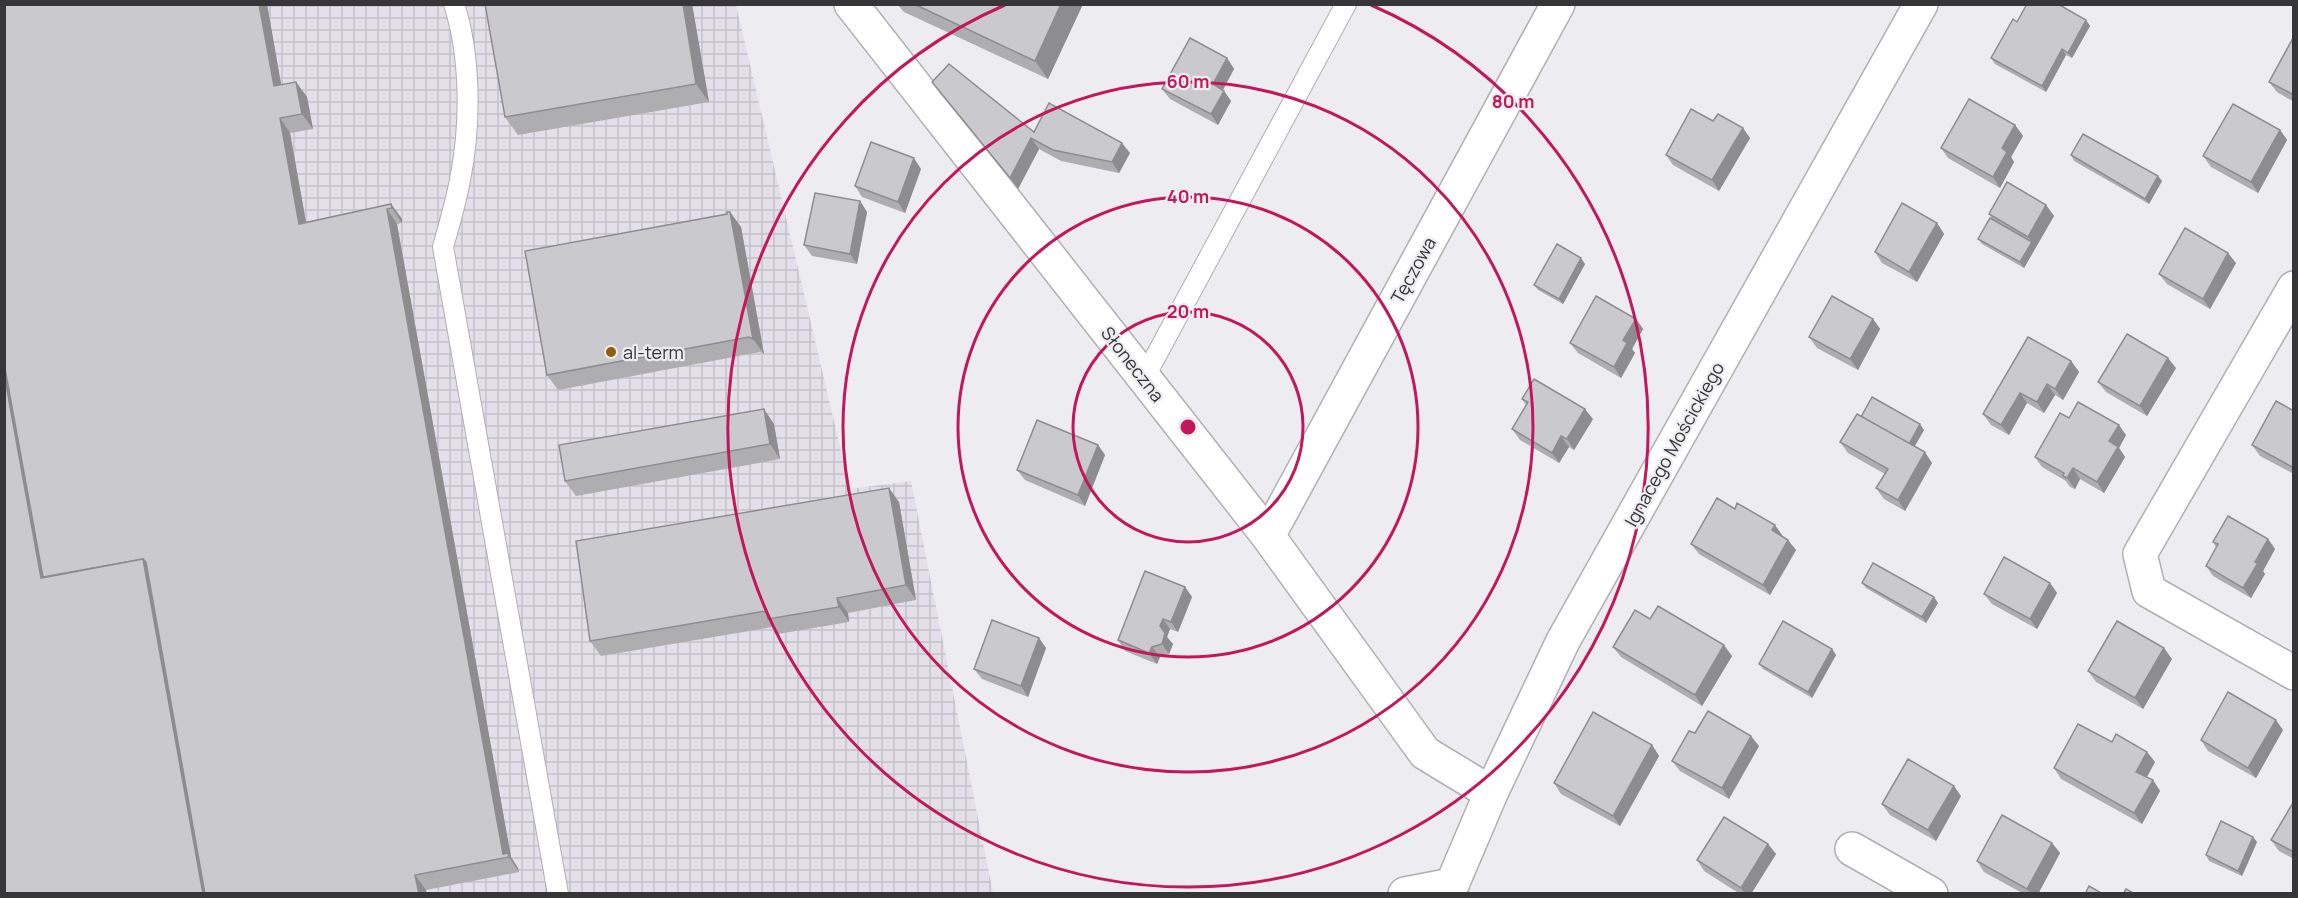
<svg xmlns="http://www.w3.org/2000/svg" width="2298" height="898" font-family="Manrope,sans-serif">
<defs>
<pattern id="industrial-grid" width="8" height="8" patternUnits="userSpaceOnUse" patternTransform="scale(1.5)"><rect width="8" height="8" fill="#e3e0eb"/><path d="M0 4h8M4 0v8" fill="none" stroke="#c3c1ca"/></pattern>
</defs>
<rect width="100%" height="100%" fill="#edecf1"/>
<path fill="url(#industrial-grid)" d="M 5,5 L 736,5 L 850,489 L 911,481 L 993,893 L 5,894 Z"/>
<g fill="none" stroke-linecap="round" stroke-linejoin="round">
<defs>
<g id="lane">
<path d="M 454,4 C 471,57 471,125 460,180 C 456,202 449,225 443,247 L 558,894"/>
<path d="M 1144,378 L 1346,4"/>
</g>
<g id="street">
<path d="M 851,4 L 1268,536 L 1425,753 L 1491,793"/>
<path d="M 2294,288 L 2140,554 L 2149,591 L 2294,673"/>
<path d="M 1268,536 L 1558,4"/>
<path d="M 1852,849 L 1931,894"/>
<path d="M 1405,894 L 1452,885"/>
</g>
<path id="secondary" d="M 1448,894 L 1491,793 L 1563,641 L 1921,4"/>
</defs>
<use href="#lane" stroke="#b0aeb3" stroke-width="22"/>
<use href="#street" stroke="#b0aeb3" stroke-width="36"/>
<use href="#secondary" stroke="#b0aeb3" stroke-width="36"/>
<use href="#lane" stroke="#fff" stroke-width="20"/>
<use href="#street" stroke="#fff" stroke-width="33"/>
<use href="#secondary" stroke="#fff" stroke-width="33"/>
</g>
<g fill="#aeadb0">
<path d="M 4,4 L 267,4 L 281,84 L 296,82 L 307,97 L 313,129 L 290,133 L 306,222 L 391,204 L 402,219 L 402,223 L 397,224 L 511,857 L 518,868 L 519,872 L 426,890 L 4,894 Z"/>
<path d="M 692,4 L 709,102 L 518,135 L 505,117 Z"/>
<path d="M 897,4 L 1083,4 L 1048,79 L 904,12 Z"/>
<path d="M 2086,20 L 2090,26 L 2072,58 L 2066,55 L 2046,92 L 1995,64 L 1991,58 L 2017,22 Z"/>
<path d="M 2294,38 L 2294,102 L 2277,92 L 2269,82 Z"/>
<path d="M 1227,58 L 1234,69 L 1223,90 L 1231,101 L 1218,125 L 1170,99 L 1162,89 Z"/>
<path d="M 932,82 L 1034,132 L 1130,153 L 1119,173 L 1061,161 L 1039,149 L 1018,189 L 939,92 Z"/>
<path d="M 1713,121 L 1750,138 L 1719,191 L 1673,165 L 1666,155 Z"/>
<path d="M 2015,125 L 2023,136 L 2011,157 L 2014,162 L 2000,188 L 1948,158 L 1941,148 Z"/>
<path d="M 2280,130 L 2287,140 L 2258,193 L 2211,167 L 2203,156 Z"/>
<path d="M 2071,155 L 2162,181 L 2149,204 L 2074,161 Z"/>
<path d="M 921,169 L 905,213 L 862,197 L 855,186 Z"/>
<path d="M 860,201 L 867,212 L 857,264 L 812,256 L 804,245 Z"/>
<path d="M 2046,205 L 2054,216 L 2024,268 L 1982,244 L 1978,239 L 1992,219 L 1989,214 Z"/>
<path d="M 730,212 L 741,227 L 764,354 L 760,352 L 558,390 L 547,375 Z"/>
<path d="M 1937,223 L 1944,234 L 1917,282 L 1882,263 L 1875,252 Z"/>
<path d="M 2236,263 L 2210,309 L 2167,284 L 2159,274 Z"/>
<path d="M 1585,264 L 1563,304 L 1538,290 L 1534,285 Z"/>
<path d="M 1636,319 L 1643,329 L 1632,349 L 1635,353 L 1621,378 L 1578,353 L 1570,343 Z"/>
<path d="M 1873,319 L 1880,329 L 1858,370 L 1817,348 L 1809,337 Z"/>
<path d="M 2071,361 L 2079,372 L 2063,400 L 2055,395 L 2044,413 L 2027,403 L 2009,435 L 1991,425 L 1983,414 Z"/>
<path d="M 2176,368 L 2147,416 L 2106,392 L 2098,382 Z"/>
<path d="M 1522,399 L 1593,419 L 1574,450 L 1569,447 L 1559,463 L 1520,440 L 1512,429 L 1526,405 Z"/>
<path d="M 2294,411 L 2294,474 L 2260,456 L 2252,445 Z"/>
<path d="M 1861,417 L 1924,430 L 1914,447 L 1932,463 L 1905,511 L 1884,499 L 1876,488 L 1885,474 L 1848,453 L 1840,442 Z"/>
<path d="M 2069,418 L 2126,435 L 2119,448 L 2125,457 L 2104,493 L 2080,479 L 2075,489 L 2070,487 L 2066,481 L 2042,467 L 2035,457 Z"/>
<path d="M 774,424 L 780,459 L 576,496 L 565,481 Z"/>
<path d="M 1098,445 L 1105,455 L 1085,506 L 1025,480 L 1017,470 Z"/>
<path d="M 899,502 L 916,600 L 848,613 L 849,622 L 778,634 L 773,627 L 601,656 L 590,641 Z"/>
<path d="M 1782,535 L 1782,536 L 1796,550 L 1770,595 L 1699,554 L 1691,544 Z"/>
<path d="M 2268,539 L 2275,549 L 2263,571 L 2265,574 L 2251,598 L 2213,576 L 2206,566 L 2216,547 L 2213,542 Z"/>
<path d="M 1862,583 L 1938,603 L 1926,623 L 1866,588 Z"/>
<path d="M 2050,583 L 2057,593 L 2037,629 L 1992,604 L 1984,594 Z"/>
<path d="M 1185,587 L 1192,597 L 1178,632 L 1170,629 L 1167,637 L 1173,644 L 1169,654 L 1160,657 L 1157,664 L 1125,651 L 1118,640 Z"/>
<path d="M 1650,619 L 1732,656 L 1702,706 L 1621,657 L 1613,647 Z"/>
<path d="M 1039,638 L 1046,648 L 1028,697 L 982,679 L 974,669 Z"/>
<path d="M 1832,649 L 1836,655 L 1812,698 L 1763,669 L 1759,664 Z"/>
<path d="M 2172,659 L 2143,709 L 2096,682 L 2088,671 Z"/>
<path d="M 2283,730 L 2256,778 L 2208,751 L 2201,740 Z"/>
<path d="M 2112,742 L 2147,752 L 2155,762 L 2147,777 L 2153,780 L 2160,791 L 2142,824 L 2061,779 L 2054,768 Z"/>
<path d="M 1652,745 L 1659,756 L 1620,826 L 1561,794 L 1554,783 Z"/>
<path d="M 1759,746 L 1729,799 L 1680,771 L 1672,761 Z"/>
<path d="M 1961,796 L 1936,841 L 1890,815 L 1882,804 Z"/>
<path d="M 2294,801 L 2294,859 L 2279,851 L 2271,840 Z"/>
<path d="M 2253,837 L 2257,842 L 2242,876 L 2209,861 L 2206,855 Z"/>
<path d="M 2052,843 L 2060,853 L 2038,894 L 2024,894 L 1984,872 L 1977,861 Z"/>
<path d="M 1768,844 L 1776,854 L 1751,894 L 1740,894 L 1704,871 L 1697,860 Z"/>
</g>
<g fill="#8d8d90">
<path d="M 259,4 L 267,4 L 284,101 L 274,86 Z"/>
<path d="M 683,4 L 692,4 L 709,102 L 696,84 Z"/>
<path d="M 1061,4 L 1083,4 L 1048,79 L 1035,61 Z"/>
<path d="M 2086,20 L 2090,26 L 2072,58 L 2068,53 Z"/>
<path d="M 2062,49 L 2066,55 L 2046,92 L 2042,86 Z"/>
<path d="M 1227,58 L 1234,69 L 1220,95 L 1213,84 Z"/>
<path d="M 296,82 L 307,97 L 313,129 L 302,114 Z"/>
<path d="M 1224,91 L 1231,101 L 1218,125 L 1211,114 Z"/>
<path d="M 280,118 L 290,133 L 309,239 L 299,224 Z"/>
<path d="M 2015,125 L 2023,136 L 2011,157 L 2014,162 L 2000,188 L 1993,177 L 2002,148 Z"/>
<path d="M 1743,128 L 1750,138 L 1719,191 L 1712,180 Z"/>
<path d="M 2280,130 L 2287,140 L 2258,193 L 2251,182 Z"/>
<path d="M 1031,138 L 1039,149 L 1018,189 L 1010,178 Z"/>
<path d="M 1122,143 L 1130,153 L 1119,173 L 1112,162 Z"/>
<path d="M 914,158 L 921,169 L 905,213 L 898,202 Z"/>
<path d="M 2158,176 L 2162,181 L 2149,204 L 2145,199 Z"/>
<path d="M 860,201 L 867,212 L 857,264 L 850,254 Z"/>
<path d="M 391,204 L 402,219 L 402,223 L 392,208 Z"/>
<path d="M 2046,205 L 2054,216 L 2036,247 L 2028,237 Z"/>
<path d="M 387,209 L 397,224 L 511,857 L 518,868 L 519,872 L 509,857 L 503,854 Z"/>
<path d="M 730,212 L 741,227 L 764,354 L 753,339 Z"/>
<path d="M 1937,223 L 1944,234 L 1917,282 L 1909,272 Z"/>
<path d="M 2032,242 L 2036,247 L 2024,268 L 2020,262 Z"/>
<path d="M 2228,253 L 2236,263 L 2210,309 L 2203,299 Z"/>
<path d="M 1581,258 L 1585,264 L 1563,304 L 1559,299 Z"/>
<path d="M 1636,319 L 1643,329 L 1632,349 L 1635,353 L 1621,378 L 1614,367 L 1623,340 Z"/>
<path d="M 1873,319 L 1880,329 L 1858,370 L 1850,359 Z"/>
<path d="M 4,320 L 51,580 L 41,578 L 4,373 Z"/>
<path d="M 2168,358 L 2176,368 L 2147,416 L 2140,406 Z"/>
<path d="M 2071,361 L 2079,372 L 2063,400 L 2055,389 Z"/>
<path d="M 2047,384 L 2055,395 L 2044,413 L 2037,402 Z"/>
<path d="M 2020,393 L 2027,403 L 2009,435 L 2001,425 Z"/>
<path d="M 764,409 L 774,424 L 780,459 L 770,444 Z"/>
<path d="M 1585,409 L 1593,419 L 1574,450 L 1567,439 Z"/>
<path d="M 1920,424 L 1924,430 L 1912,451 L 1908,446 Z"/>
<path d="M 2119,425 L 2126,435 L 2119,448 L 2125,457 L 2104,493 L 2097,482 L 2109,441 Z"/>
<path d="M 1561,436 L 1569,447 L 1559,463 L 1552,453 Z"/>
<path d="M 1098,445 L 1105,455 L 1085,506 L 1078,495 Z"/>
<path d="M 1925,452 L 1932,463 L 1905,511 L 1898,500 Z"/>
<path d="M 2073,468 L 2080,479 L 2075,489 L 2067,478 Z"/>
<path d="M 889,488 L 899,502 L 916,600 L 906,585 Z"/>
<path d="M 1775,525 L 1782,535 L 1779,541 L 1772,530 Z"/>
<path d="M 2268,539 L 2275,549 L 2263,571 L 2265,574 L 2251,598 L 2243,588 L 2255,562 Z"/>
<path d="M 1788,540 L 1796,550 L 1770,595 L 1763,585 Z"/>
<path d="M 143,559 L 156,577 L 213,894 L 203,894 Z"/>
<path d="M 2050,583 L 2057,593 L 2037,629 L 2030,619 Z"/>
<path d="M 1185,587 L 1192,597 L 1178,632 L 1171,622 Z"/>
<path d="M 1934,597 L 1938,603 L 1926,623 L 1922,617 Z"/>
<path d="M 837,598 L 848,613 L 849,622 L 839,607 Z"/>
<path d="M 1163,619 L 1170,629 L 1167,637 L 1173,644 L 1169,654 L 1162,644 L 1160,626 Z"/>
<path d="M 1039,638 L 1046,648 L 1028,697 L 1021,686 Z"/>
<path d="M 1724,645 L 1732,656 L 1702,706 L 1695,695 Z"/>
<path d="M 1152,647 L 1160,657 L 1157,664 L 1149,653 Z"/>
<path d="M 2164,648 L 2172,659 L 2143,709 L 2135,698 Z"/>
<path d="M 1832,649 L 1836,655 L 1812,698 L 1808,692 Z"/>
<path d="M 2276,720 L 2283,730 L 2256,778 L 2248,768 Z"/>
<path d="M 1751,736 L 1759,746 L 1729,799 L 1722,788 Z"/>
<path d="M 1652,745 L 1659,756 L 1620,826 L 1613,816 Z"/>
<path d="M 2147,752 L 2155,762 L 2144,782 L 2136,772 Z"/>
<path d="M 2153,780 L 2160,791 L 2142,824 L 2134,813 Z"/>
<path d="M 1954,786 L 1961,796 L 1936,841 L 1928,830 Z"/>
<path d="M 2253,837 L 2257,842 L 2242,876 L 2238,871 Z"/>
<path d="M 2052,843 L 2060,853 L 2038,894 L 2031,894 L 2027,889 Z"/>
<path d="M 1768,844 L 1776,854 L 1751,894 L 1745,894 L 1741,888 Z"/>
<path d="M 415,875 L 426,890 L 426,894 L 419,894 Z"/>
</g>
<g fill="#cac9cd" stroke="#8d8d90" stroke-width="1.5">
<path d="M 4,4 L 259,4 L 274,86 L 296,82 L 302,114 L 280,118 L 299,224 L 391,204 L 392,208 L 387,209 L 503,854 L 508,853 L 509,857 L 415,875 L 419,894 L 205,894 L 146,562 L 143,559 L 43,577 L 4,363 Z"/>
<path d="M 485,4 L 683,4 L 696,84 L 505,117 Z"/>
<path d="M 914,4 L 1061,4 L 1035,61 Z"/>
<path d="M 2027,4 L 2058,4 L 2086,20 L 2068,53 L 2062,49 L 2042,86 L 1991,58 L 2013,19 L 2017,22 Z"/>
<path d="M 1190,38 L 1227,58 L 1213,84 L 1224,91 L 1211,114 L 1162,89 Z"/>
<path d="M 2293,38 L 2294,38 L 2294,95 L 2269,82 Z"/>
<path d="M 949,64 L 1034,132 L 1049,103 L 1122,143 L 1112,162 L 1053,150 L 1031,138 L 1010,178 L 932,82 Z"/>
<path d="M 1969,99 L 2015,125 L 2002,148 L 2007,152 L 1993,177 L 1941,148 Z"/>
<path d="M 2233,104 L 2280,130 L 2251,182 L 2203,156 Z"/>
<path d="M 1691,109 L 1713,121 L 1718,114 L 1743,128 L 1712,180 L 1666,155 Z"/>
<path d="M 2083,134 L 2158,176 L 2145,199 L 2071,155 Z"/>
<path d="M 871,142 L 914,158 L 898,202 L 855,186 Z"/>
<path d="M 2007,182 L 2046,205 L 2028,237 L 1989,214 Z"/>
<path d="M 815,193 L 860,201 L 850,254 L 804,245 Z"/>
<path d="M 1902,203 L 1937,223 L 1909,272 L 1875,252 Z"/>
<path d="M 727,212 L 730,212 L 753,339 L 749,337 L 547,375 L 525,251 L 727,214 Z"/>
<path d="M 1990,218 L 2032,242 L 2020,262 L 1978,239 Z"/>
<path d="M 2185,228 L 2228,253 L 2203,299 L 2159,274 Z"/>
<path d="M 1557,244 L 1581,258 L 1559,299 L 1534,285 Z"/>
<path d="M 1596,296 L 1636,319 L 1623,340 L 1627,343 L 1614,367 L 1570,343 Z"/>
<path d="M 1832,296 L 1873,319 L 1850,359 L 1809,337 Z"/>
<path d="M 2127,334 L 2168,358 L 2140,406 L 2098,382 Z"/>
<path d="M 2028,337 L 2071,361 L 2055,389 L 2047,384 L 2037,402 L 2020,393 L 2001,425 L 1983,414 Z"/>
<path d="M 4,373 L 41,578 L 143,559 L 203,894 L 4,894 Z"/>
<path d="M 1534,379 L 1585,409 L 1567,439 L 1561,436 L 1552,453 L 1512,429 L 1528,402 L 1522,399 Z"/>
<path d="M 1872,397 L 1920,424 L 1909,444 L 1861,417 Z"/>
<path d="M 2276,401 L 2294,411 L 2294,468 L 2252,445 Z"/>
<path d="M 2078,402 L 2119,425 L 2109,441 L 2118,447 L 2097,482 L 2073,468 L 2067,478 L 2063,476 L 2064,473 L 2035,457 L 2060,413 L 2069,418 Z"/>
<path d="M 764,409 L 770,444 L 565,481 L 559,445 Z"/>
<path d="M 1857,414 L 1925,452 L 1898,500 L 1876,488 L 1888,469 L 1840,442 Z"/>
<path d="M 1037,420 L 1098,445 L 1078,495 L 1017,470 Z"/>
<path d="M 889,488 L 906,585 L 837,598 L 839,607 L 768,619 L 766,611 L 590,641 L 576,541 Z"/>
<path d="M 1717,498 L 1735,509 L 1737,503 L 1775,525 L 1772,530 L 1788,540 L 1763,585 L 1691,544 Z"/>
<path d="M 2228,516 L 2268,539 L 2255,562 L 2258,563 L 2243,588 L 2206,566 L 2218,544 L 2213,542 Z"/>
<path d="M 2004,557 L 2050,583 L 2030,619 L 1984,594 Z"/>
<path d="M 1873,563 L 1934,597 L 1922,617 L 1862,583 Z"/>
<path d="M 1145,571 L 1185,587 L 1171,622 L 1163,619 L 1160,626 L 1165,633 L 1162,644 L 1152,647 L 1149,653 L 1118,640 Z"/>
<path d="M 1658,606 L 1724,645 L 1695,695 L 1613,647 L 1635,610 L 1650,619 Z"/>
<path d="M 992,620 L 1039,638 L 1021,686 L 974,669 Z"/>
<path d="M 1783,621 L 1832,649 L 1808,692 L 1759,664 Z"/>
<path d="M 2117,621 L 2164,648 L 2135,698 L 2088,671 Z"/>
<path d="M 2228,692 L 2276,720 L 2248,768 L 2201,740 Z"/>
<path d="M 1708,711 L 1751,736 L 1722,788 L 1672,761 L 1689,731 L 1695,733 Z"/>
<path d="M 1593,712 L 1652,745 L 1613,816 L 1554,783 Z"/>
<path d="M 2078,724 L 2112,742 L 2116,734 L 2147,752 L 2136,772 L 2153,780 L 2134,813 L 2054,768 Z"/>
<path d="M 1908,759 L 1954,786 L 1928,830 L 1882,804 Z"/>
<path d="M 2294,801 L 2294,852 L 2271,840 Z"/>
<path d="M 2002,815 L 2052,843 L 2027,889 L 1977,861 Z"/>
<path d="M 1724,817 L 1768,844 L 1741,888 L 1697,860 Z"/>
<path d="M 2221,821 L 2253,837 L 2238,871 L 2206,855 Z"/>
<path d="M 2089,886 L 2103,894 L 2085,894 Z"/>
<path d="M 2126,889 L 2135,894 L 2123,894 Z"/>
</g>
<g fill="none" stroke="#c2185b" stroke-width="3">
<circle cx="1188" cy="427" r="115"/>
<circle cx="1188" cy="427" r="230"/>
<circle cx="1188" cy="427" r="345"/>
<path d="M1371 5A460 460 0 1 1 1005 5"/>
</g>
<circle fill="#905c0e" stroke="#edecf1" stroke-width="2" cx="611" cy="352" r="6"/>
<g text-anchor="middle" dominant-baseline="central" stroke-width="4.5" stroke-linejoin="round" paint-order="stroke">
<g font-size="18" fill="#363638" stroke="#edecf1">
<text transform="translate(1413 270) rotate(-61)">Tęczowa</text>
<text transform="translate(1133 364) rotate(52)">Słoneczna</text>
<text transform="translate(1674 444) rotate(-61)">Ignacego Mościckiego</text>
</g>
<g font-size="18" fill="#363638" stroke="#edecf1" text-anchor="start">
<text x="623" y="352">al-term</text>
</g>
</g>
<circle cx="1188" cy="427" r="9" fill="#c2185b" stroke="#edecf1" stroke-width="3"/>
<g font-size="18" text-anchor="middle" font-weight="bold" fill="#c2185b" stroke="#edecf1" stroke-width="4.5" stroke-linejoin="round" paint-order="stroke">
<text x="1188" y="88">60 m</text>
<text x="1513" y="108">80 m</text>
<text x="1188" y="203">40 m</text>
<text x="1188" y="318">20 m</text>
</g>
<rect width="2298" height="898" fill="none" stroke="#363638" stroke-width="12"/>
</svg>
